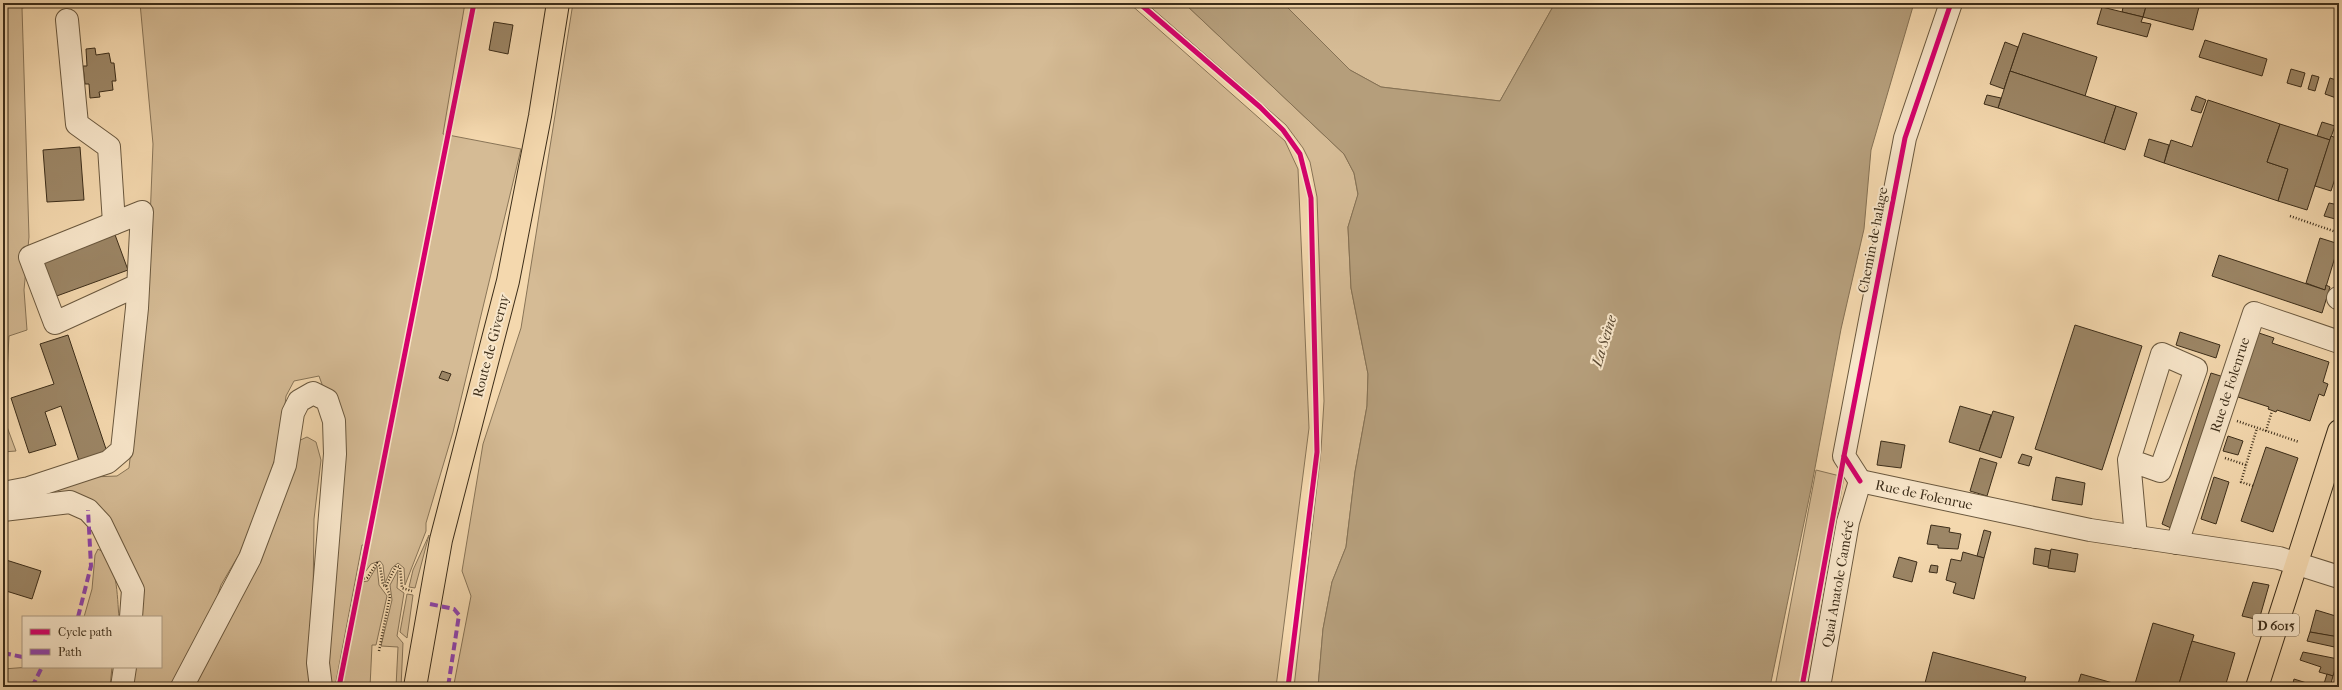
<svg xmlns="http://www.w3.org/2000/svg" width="2342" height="690" font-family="'IM FELL French Canon',serif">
<rect width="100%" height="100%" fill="#f4d8ae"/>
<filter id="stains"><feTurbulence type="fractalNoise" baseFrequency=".005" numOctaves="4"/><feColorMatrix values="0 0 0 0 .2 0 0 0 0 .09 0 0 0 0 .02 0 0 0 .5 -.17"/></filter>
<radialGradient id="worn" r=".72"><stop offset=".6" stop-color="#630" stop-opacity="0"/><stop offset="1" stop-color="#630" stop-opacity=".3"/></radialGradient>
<g fill="#d5bb95" stroke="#887457">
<path d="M 3,3 L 48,3 L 22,8 L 29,237 L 24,290 L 27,330 L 9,336 L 7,371 L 3,380 Z"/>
<path d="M 140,3 L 465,3 L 443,134 L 521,149 L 453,432 L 426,523 L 426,531 L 405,585 L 404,568 L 398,563 L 392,568 L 385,583 L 383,565 L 380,561 L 371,564 L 363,575 L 369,546 L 362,545 L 335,687 L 321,687 L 339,431 L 319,376 L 294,381 L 286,396 L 281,440 L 266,487 L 241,551 L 221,585 L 211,616 L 173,687 L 125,687 L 128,667 L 161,667 L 161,617 L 134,617 L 95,511 L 16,497 L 92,477 L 117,476 L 129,468 L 147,297 L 153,144 Z"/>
<path d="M 573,3 L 1129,3 L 1285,141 L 1298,169 L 1309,428 L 1276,687 L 470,687 L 454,684 L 471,596 L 462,571 L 483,444 L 521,328 Z"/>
<path d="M 1146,3 L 1184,3 L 1344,154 L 1354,173 L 1358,195 L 1348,227 L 1351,288 L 1368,374 L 1367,406 L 1355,472 L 1346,547 L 1332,582 L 1323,629 L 1318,687 L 1294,687 L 1321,450 L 1324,401 L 1317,197 L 1310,162 L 1303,148 L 1286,125 Z"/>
<path d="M 1283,3 L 1555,3 L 1500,101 L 1381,87 L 1350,70 Z"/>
<path d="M 3,416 L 16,451 L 3,452 Z"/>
<path d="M 307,437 L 316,442 L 321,460 L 314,519 L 312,687 L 187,687 L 294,443 Z"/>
<path d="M 1816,470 L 1844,477 L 1805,687 L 1775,687 Z"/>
<path d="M 429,535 L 415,588 L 409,587 L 413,570 Z"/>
<path d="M 98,549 C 118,558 117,598 119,617 L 84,617 L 92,589 L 95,555 Z"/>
<path d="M 377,566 L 379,585 L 387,596 L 376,645 L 372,645 L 370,687 L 341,687 L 362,582 L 368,581 Z"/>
<path d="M 398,570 L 397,588 L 404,593 L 397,636 L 403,643 L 401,687 L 396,687 L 398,647 L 381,646 L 392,600 L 390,585 Z"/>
<path d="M 407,594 L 413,595 L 407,638 L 400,632 Z"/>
<path d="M 30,667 L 112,667 L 110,687 L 3,687 L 3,669 Z"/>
</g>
<path fill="#b59e7b" stroke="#857154" d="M 1184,3 L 1283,3 L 1350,70 L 1381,87 L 1500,101 L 1555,3 L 1914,3 L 1871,150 L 1864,229 L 1841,329 L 1811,489 L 1770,687 L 1318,687 L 1323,629 L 1332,582 L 1346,547 L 1355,472 L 1367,406 L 1368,374 L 1351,288 L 1348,227 L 1358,194 L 1354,173 L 1344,154 Z"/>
<g fill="#9c8666" stroke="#3c2d19">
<path d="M 2124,3 L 2147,3 L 2143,17 L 2122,12 Z"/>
<path d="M 2147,3 L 2200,3 L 2193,30 L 2143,17 Z"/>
<path d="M 2102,7 L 2143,17 L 2141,22 L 2151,24 L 2147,37 L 2097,24 Z"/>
<path d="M 494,22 L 513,25 L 508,54 L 489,50 Z"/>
<path d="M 2023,33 L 2097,57 L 2085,96 L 2010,71 Z"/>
<path d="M 2205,40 L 2267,59 L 2262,76 L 2199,57 Z"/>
<path d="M 2005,42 L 2018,47 L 2004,89 L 1990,84 Z"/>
<path d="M 95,48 L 96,55 L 109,53 L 111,63 L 114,63 L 116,81 L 112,81 L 113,90 L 99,92 L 100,97 L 90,98 L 89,84 L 85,84 L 83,66 L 87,66 L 86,49 Z"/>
<path d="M 2291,69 L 2305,73 L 2301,87 L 2287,83 Z"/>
<path d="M 2010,71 L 2116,106 L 2104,143 L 1998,108 Z"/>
<path d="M 2312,75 L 2319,77 L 2315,91 L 2308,89 Z"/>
<path d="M 2330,78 L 2339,81 L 2339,99 L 2325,94 Z"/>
<path d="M 1987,95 L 2001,98 L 1998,108 L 1984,104 Z"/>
<path d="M 2196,96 L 2206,100 L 2201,113 L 2191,110 Z"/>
<path d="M 2208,100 L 2280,124 L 2267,162 L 2288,169 L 2278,201 L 2164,163 L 2171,140 L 2192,147 Z"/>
<path d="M 2116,106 L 2137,113 L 2125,150 L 2104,143 Z"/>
<path d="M 2322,122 L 2335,126 L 2330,140 L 2317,136 Z"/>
<path d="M 2280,124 L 2330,140 L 2307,210 L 2278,201 L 2288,169 L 2267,162 Z"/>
<path d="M 2331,136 L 2339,139 L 2339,166 L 2331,191 L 2315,186 Z"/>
<path d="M 2149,139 L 2169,145 L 2164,163 L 2144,156 Z"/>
<path d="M 80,147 L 84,200 L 47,202 L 43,150 Z"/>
<path d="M 2329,203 L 2339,205 L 2339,220 L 2324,216 Z"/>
<path d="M 114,232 L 128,270 L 54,297 L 40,259 Z"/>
<path d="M 2320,238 L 2339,244 L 2325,290 L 2306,283 Z"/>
<path d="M 2219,255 L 2325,290 L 2326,285 L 2330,287 L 2322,313 L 2212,276 Z"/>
<path d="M 2075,325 L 2142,346 L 2102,470 L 2035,449 Z"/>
<path d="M 2180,332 L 2220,345 L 2216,358 L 2176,345 Z"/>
<path d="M 2256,332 L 2274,338 L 2272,343 L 2329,362 L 2323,382 L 2328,384 L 2324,396 L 2319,394 L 2310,421 L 2277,410 L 2276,412 L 2268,409 L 2269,407 L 2235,396 Z"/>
<path d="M 68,335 L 107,452 L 79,461 L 61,406 L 45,412 L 56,445 L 29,453 L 11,398 L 54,384 L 40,344 Z"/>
<path d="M 442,371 L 451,374 L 448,381 L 439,378 Z"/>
<path d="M 2211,373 L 2227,378 L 2171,528 L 2162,524 Z"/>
<path d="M 1960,406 L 1991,415 L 1979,451 L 1949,442 Z"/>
<path d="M 1993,411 L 2014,417 L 2001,458 L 1979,451 Z"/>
<path d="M 2228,436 L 2243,441 L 2238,455 L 2223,451 Z"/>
<path d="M 1881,441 L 1905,445 L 1901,468 L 1877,465 Z"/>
<path d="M 2266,447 L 2298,458 L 2273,532 L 2241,521 Z"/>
<path d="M 2022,454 L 2032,457 L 2029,466 L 2018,463 Z"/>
<path d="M 1980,458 L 1997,463 L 1987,496 L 1970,491 Z"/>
<path d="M 2056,477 L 2085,483 L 2082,505 L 2052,500 Z"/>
<path d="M 2214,477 L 2229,482 L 2216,524 L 2201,519 Z"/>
<path d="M 1931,525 L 1950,528 L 1949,532 L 1961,534 L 1958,549 L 1938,548 L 1938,545 L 1927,544 Z"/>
<path d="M 1984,530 L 1991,532 L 1984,558 L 1977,556 Z"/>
<path d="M 2035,548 L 2051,551 L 2048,567 L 2033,564 Z"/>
<path d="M 2051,549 L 2078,554 L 2075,572 L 2048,568 Z"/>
<path d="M 1963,552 L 1984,558 L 1974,599 L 1953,593 L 1956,583 L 1946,580 L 1951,559 L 1961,561 Z"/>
<path d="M 1899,557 L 1917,562 L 1912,582 L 1893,577 Z"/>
<path d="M 3,559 L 41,571 L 32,599 L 3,590 Z"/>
<path d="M 1931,565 L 1938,566 L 1937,573 L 1929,572 Z"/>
<path d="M 2253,582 L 2269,585 L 2259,620 L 2242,616 Z"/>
<path d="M 2316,610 L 2339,617 L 2337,637 L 2310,632 Z"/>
<path d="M 2153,623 L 2194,635 L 2178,687 L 2134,687 Z"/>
<path d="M 2310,632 L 2339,637 L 2339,648 L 2307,641 Z"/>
<path d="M 2192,641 L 2235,653 L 2225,687 L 2178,687 Z"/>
<path d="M 1933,652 L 2026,677 L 2023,687 L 1924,687 Z"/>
<path d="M 2303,652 L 2338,659 L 2333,676 L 2319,672 L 2321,667 L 2300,660 Z"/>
<path d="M 2081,674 L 2127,687 L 2077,687 Z"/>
<path d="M 2327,674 L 2333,676 L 2330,687 L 2323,687 Z"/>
<path d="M 2294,679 L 2313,685 L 2312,687 L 2292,687 Z"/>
</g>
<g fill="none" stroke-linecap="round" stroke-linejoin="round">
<defs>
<g id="minor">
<path d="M 67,20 L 77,124 L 109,147 L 114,223"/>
<path d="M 2338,298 L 2339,298"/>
<path d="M 2129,460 L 2160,471 L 2196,369 L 2162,354 L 2129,460 L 2136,537"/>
<path d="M 1860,481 L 1844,456 L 1905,138 L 1951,3"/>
<path d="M 1860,481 L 2090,530 L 2279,558 L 2339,577"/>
<path d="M 3,493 L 29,488 L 108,462 L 122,450 L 137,308 L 142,212 L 30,257 L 55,323 L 138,285"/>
<path d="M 3,510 L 70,502 L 88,510 L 101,524 L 133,590 L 131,617"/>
<path d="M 2177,543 L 2254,313 L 2339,342"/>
<path d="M 122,687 L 125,667"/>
<path d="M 182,687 L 250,558 L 285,465 L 293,413 L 299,401 L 313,393 L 327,400 L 334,421 L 335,454 L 318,663 L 321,687"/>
<path d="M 1819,687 L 1848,522 L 1860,481"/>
</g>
<g id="major">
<path d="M 415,687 L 441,540 L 508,281 L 540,116 L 558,3"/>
<path d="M 2257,687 L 2339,431"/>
</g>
</defs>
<use href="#minor" stroke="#6a583e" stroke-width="24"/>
<use href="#major" stroke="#3c2d19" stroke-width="24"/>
<g stroke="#3c2d19" stroke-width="2.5" stroke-dasharray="1 2" stroke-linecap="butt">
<path d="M 2290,216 L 2339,233"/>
<path d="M 2237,421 L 2299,442"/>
<path d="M 2266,431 L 2272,411"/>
<path d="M 2225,458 L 2246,465"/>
<path d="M 2253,486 L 2241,482 L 2257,428"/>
<path d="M 361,579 L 367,578 L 377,563 L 380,566 L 383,585 L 386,586 L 396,566 L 400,567 L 402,588 L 412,591"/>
<path d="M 379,651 L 390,596 L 386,586"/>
</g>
<use href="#minor" stroke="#f8e6ca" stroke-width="22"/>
<use href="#major" stroke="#f4d8ae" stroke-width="22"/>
<g stroke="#8e44ad" stroke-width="4" stroke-dasharray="8 4" stroke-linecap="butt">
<path d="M 430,604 L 454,609 L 459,615 L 448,687"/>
<path d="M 78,617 L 91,566 L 88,510"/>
<path d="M 3,653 L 23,657"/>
<path d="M 32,687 L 42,667"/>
</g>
<defs>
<g id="cycleway">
<path d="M 1139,3 L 1260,107 L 1283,130 L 1300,154 L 1311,198 L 1317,452 L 1288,687"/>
<path d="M 1860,481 L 1844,456 L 1905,138 L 1951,3"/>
<path d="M 339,687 L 474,3"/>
<path d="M 1802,687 L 1844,456"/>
</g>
</defs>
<use href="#cycleway" stroke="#f8e6ca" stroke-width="8"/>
<use href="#cycleway" stroke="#d6006c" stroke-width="5"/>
</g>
<g text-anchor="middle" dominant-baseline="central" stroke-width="4" stroke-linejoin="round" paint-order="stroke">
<rect fill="#f8e6ca" stroke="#74644e" stroke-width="1" x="2253" y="614" width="46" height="22" rx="3"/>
<g font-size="13" font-weight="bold" fill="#3c2d19">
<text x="2276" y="625">D 6015</text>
</g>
<g font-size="14" fill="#3c2d19" stroke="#f8e6ca">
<text transform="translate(1873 240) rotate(-79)">Chemin de halage</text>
<text transform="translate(491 346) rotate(-75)">Route de Giverny</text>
<text transform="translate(2230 385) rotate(-72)">Rue de Folenrue</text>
<text transform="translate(1924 495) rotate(12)">Rue de Folenrue</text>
<text transform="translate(1838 584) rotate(-80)">Quai Anatole Caméré</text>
</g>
<g font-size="15" font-style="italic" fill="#5a4932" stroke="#f8e6ca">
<text transform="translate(1604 341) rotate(-73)">La Seine</text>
</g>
</g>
<rect width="2342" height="690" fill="none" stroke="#f4d8ae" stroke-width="16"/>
<rect x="4" y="4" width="2334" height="682" fill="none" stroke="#3c2d19" stroke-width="2"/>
<rect x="8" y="8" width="2326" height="674" fill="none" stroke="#3c2d19"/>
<rect x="22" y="616" width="140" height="52" fill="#f8e6ca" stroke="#ad9c83"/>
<rect x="30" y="629" width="20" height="6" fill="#d6006c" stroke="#ad9c83"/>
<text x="58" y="636" font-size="12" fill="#3c2d19">Cycle path</text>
<rect x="30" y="649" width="20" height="6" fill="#8e44ad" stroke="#ad9c83"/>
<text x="58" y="656" font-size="12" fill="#3c2d19">Path</text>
<rect width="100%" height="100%" filter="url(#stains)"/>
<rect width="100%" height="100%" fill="url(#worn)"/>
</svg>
